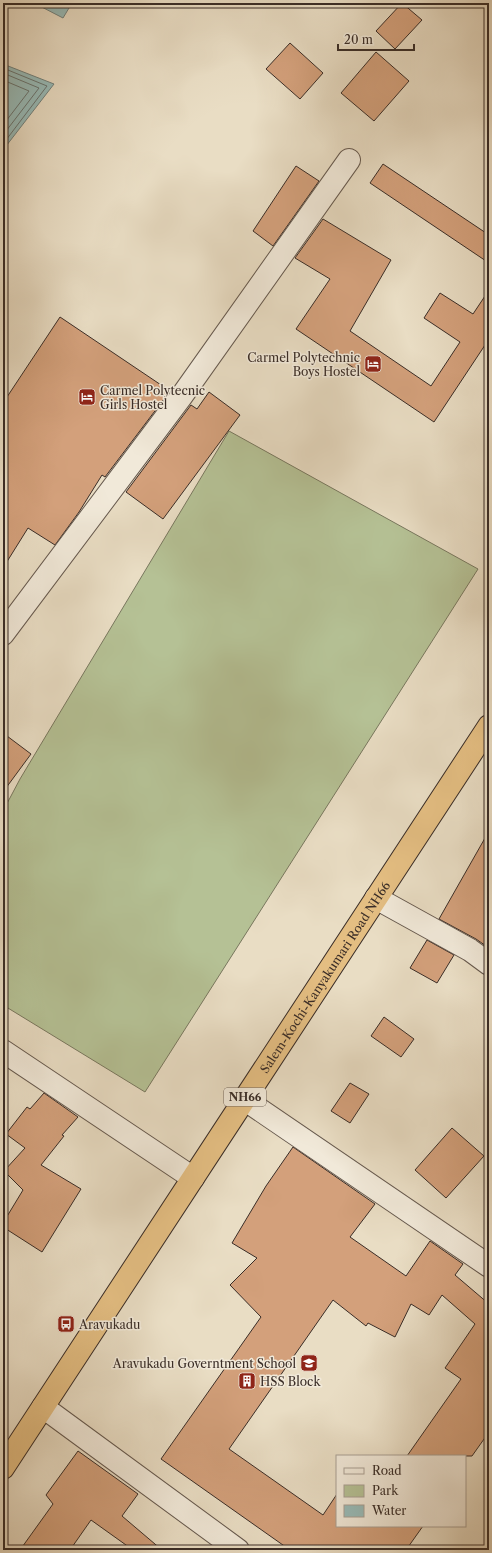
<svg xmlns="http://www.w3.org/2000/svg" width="492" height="1553" font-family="'Libre Caslon Text',serif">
<rect width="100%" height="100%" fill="#e9ddc4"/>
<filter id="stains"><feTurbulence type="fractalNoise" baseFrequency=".005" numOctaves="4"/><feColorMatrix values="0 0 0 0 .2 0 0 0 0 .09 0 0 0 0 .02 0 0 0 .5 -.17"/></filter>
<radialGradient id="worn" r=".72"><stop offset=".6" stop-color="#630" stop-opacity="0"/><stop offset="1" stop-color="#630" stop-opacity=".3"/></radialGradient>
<path fill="#b5c195" stroke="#78775e" d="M 229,431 L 478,569 L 145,1092 L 3,1005 L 3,811 L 20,779 Z"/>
<g fill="#98bbb8" stroke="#72827e">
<path d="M 34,3 L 72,3 L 63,18 Z"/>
<path d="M 3,64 L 54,84 L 3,150 Z"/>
</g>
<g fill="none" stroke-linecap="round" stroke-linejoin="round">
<g stroke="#697470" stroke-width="1">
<path d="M 3,68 L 47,86 L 3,144"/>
<path d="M 3,73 L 39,88 L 3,135"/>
<path d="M 3,80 L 29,91 L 3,125"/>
</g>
</g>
<g fill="#d3a07b" stroke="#3a2d27">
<path d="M 402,3 L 422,20 L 395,49 L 376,31 Z"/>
<path d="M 290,43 L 323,73 L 300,99 L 266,69 Z"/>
<path d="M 376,52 L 409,81 L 374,121 L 341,93 Z"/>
<path d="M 383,164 L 489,235 L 489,263 L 370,183 Z"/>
<path d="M 296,166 L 319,181 L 273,246 L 253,231 Z"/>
<path d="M 323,219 L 391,260 L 350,331 L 431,386 L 460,342 L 424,318 L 440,293 L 473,314 L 489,290 L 489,339 L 434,422 L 296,329 L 330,279 L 295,258 Z"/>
<path d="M 60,317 L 170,391 L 105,477 L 102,475 L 79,512 L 55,545 L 28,528 L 3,568 L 3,403 Z"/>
<path d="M 209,392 L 240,415 L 163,519 L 126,492 L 191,405 L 197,409 Z"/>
<path d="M 3,733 L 31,754 L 3,792 Z"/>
<path d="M 489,831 L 489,948 L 476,939 L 439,919 Z"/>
<path d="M 427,940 L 454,955 L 437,983 L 410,968 Z"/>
<path d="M 384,1017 L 414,1039 L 401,1057 L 371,1036 Z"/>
<path d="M 350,1083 L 369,1094 L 350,1123 L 331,1111 Z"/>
<path d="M 44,1093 L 78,1117 L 62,1135 L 64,1136 L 41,1165 L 81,1189 L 42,1252 L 3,1227 L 3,1223 L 23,1190 L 4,1171 L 25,1148 L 6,1134 L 27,1107 L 30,1109 Z"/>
<path d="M 452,1128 L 484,1156 L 446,1198 L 415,1170 Z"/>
<path d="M 293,1147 L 375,1204 L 350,1237 L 406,1276 L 430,1241 L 463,1264 L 455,1275 L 489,1304 L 489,1432 L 472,1456 L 407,1456 L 461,1379 L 445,1368 L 475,1324 L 442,1295 L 429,1315 L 411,1304 L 395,1337 L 368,1323 L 366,1326 L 333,1300 L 229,1449 L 323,1515 L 337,1494 L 337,1526 L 423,1526 L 406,1550 L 290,1550 L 161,1459 L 261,1317 L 230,1285 L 257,1258 L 232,1243 L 266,1186 Z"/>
<path d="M 78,1451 L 138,1494 L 122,1516 L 162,1550 L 133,1550 L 91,1520 L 70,1550 L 20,1550 L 53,1504 L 46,1495 Z"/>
</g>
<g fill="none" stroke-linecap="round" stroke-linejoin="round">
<defs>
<g id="minor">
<path d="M 3,634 L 181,397 L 349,160"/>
<path d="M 376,898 L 470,950 L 489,964"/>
<path d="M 3,1051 L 193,1178"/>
<path d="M 244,1099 L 489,1266"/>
<path d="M 43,1407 L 238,1550"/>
</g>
<g id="highway">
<path id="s1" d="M 3,1468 L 489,726"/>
</g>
</defs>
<use href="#minor" stroke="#66594e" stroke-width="24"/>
<use href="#highway" stroke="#3a2d27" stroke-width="24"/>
<use href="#minor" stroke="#f1e9d9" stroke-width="22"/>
<use href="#highway" stroke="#e4be82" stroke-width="22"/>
</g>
<defs>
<symbol id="hotel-square" viewBox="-11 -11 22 22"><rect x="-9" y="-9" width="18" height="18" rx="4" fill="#8f2418" stroke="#f1e9d9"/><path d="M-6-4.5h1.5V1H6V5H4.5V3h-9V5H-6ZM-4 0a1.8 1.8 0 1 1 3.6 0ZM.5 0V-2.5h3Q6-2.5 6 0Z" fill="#fff"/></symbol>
<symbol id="bus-square" viewBox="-11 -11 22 22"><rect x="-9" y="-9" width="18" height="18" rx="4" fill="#8f2418" stroke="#f1e9d9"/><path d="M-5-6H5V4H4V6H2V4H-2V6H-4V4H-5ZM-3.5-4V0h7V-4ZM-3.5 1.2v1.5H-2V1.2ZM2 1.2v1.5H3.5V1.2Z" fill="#fff"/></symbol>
<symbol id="school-square" viewBox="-11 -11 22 22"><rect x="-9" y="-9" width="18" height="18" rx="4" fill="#8f2418" stroke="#f1e9d9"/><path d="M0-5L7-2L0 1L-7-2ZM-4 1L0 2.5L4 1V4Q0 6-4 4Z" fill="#fff"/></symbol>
<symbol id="building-square" viewBox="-11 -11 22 22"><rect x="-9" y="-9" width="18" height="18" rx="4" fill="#8f2418" stroke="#f1e9d9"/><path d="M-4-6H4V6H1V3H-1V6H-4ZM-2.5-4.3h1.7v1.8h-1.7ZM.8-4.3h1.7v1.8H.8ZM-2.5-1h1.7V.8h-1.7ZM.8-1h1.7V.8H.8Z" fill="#fff"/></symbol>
</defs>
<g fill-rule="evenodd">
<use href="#hotel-square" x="363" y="354" width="20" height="20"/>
<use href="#hotel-square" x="77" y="387" width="20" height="20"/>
<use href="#bus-square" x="56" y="1314" width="20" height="20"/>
<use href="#school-square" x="299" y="1353" width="20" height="20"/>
<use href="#building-square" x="237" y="1371" width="20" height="20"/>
</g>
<g text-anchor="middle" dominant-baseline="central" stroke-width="3" stroke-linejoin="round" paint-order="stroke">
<rect fill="#f1e9d9" stroke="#71655c" stroke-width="1" x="224" y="1088" width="42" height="18" rx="3"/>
<g font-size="11" font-weight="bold" fill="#3a2d27">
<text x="245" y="1097">NH66</text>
</g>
<g font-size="12" fill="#3a2d27" stroke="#f1e9d9" text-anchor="start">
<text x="360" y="357" text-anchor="end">Carmel Polytechnic<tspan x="360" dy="14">Boys Hostel</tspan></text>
<text x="100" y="390">Carmel Polytecnic<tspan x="100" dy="14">Girls Hostel</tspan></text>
<text x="79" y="1324">Aravukadu</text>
<text x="296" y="1363" text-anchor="end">Aravukadu Governtment School</text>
<text x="260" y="1381">HSS Block</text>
</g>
<g font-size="12" fill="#3a2d27" stroke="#f1e9d9">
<text stroke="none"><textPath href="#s1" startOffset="587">Salem-Kochi-Kanyakumari Road NH66</textPath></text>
</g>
</g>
<rect width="492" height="1553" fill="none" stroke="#e9ddc4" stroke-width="16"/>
<rect x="4" y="4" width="484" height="1545" fill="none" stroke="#3a2d27" stroke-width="2"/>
<rect x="8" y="8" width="476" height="1537" fill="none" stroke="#3a2d27"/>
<rect x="336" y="1455" width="130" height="72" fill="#f1e9d9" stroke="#a89e92"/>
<rect x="344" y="1468" width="20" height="6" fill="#f1e9d9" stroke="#a89e92"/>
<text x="372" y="1475" font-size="12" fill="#3a2d27">Road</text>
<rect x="344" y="1485" width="20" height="12" fill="#b5c195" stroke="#a89e92"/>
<text x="372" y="1495" font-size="12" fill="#3a2d27">Park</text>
<rect x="344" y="1505" width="20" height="12" fill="#98bbb8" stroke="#a89e92"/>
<text x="372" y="1515" font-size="12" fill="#3a2d27">Water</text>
<path d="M338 44v6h76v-6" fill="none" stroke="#3a2d27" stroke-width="2"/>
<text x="344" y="44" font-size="12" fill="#3a2d27" stroke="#f1e9d9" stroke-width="3" paint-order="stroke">20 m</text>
<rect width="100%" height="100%" filter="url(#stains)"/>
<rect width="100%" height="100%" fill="url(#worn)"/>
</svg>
